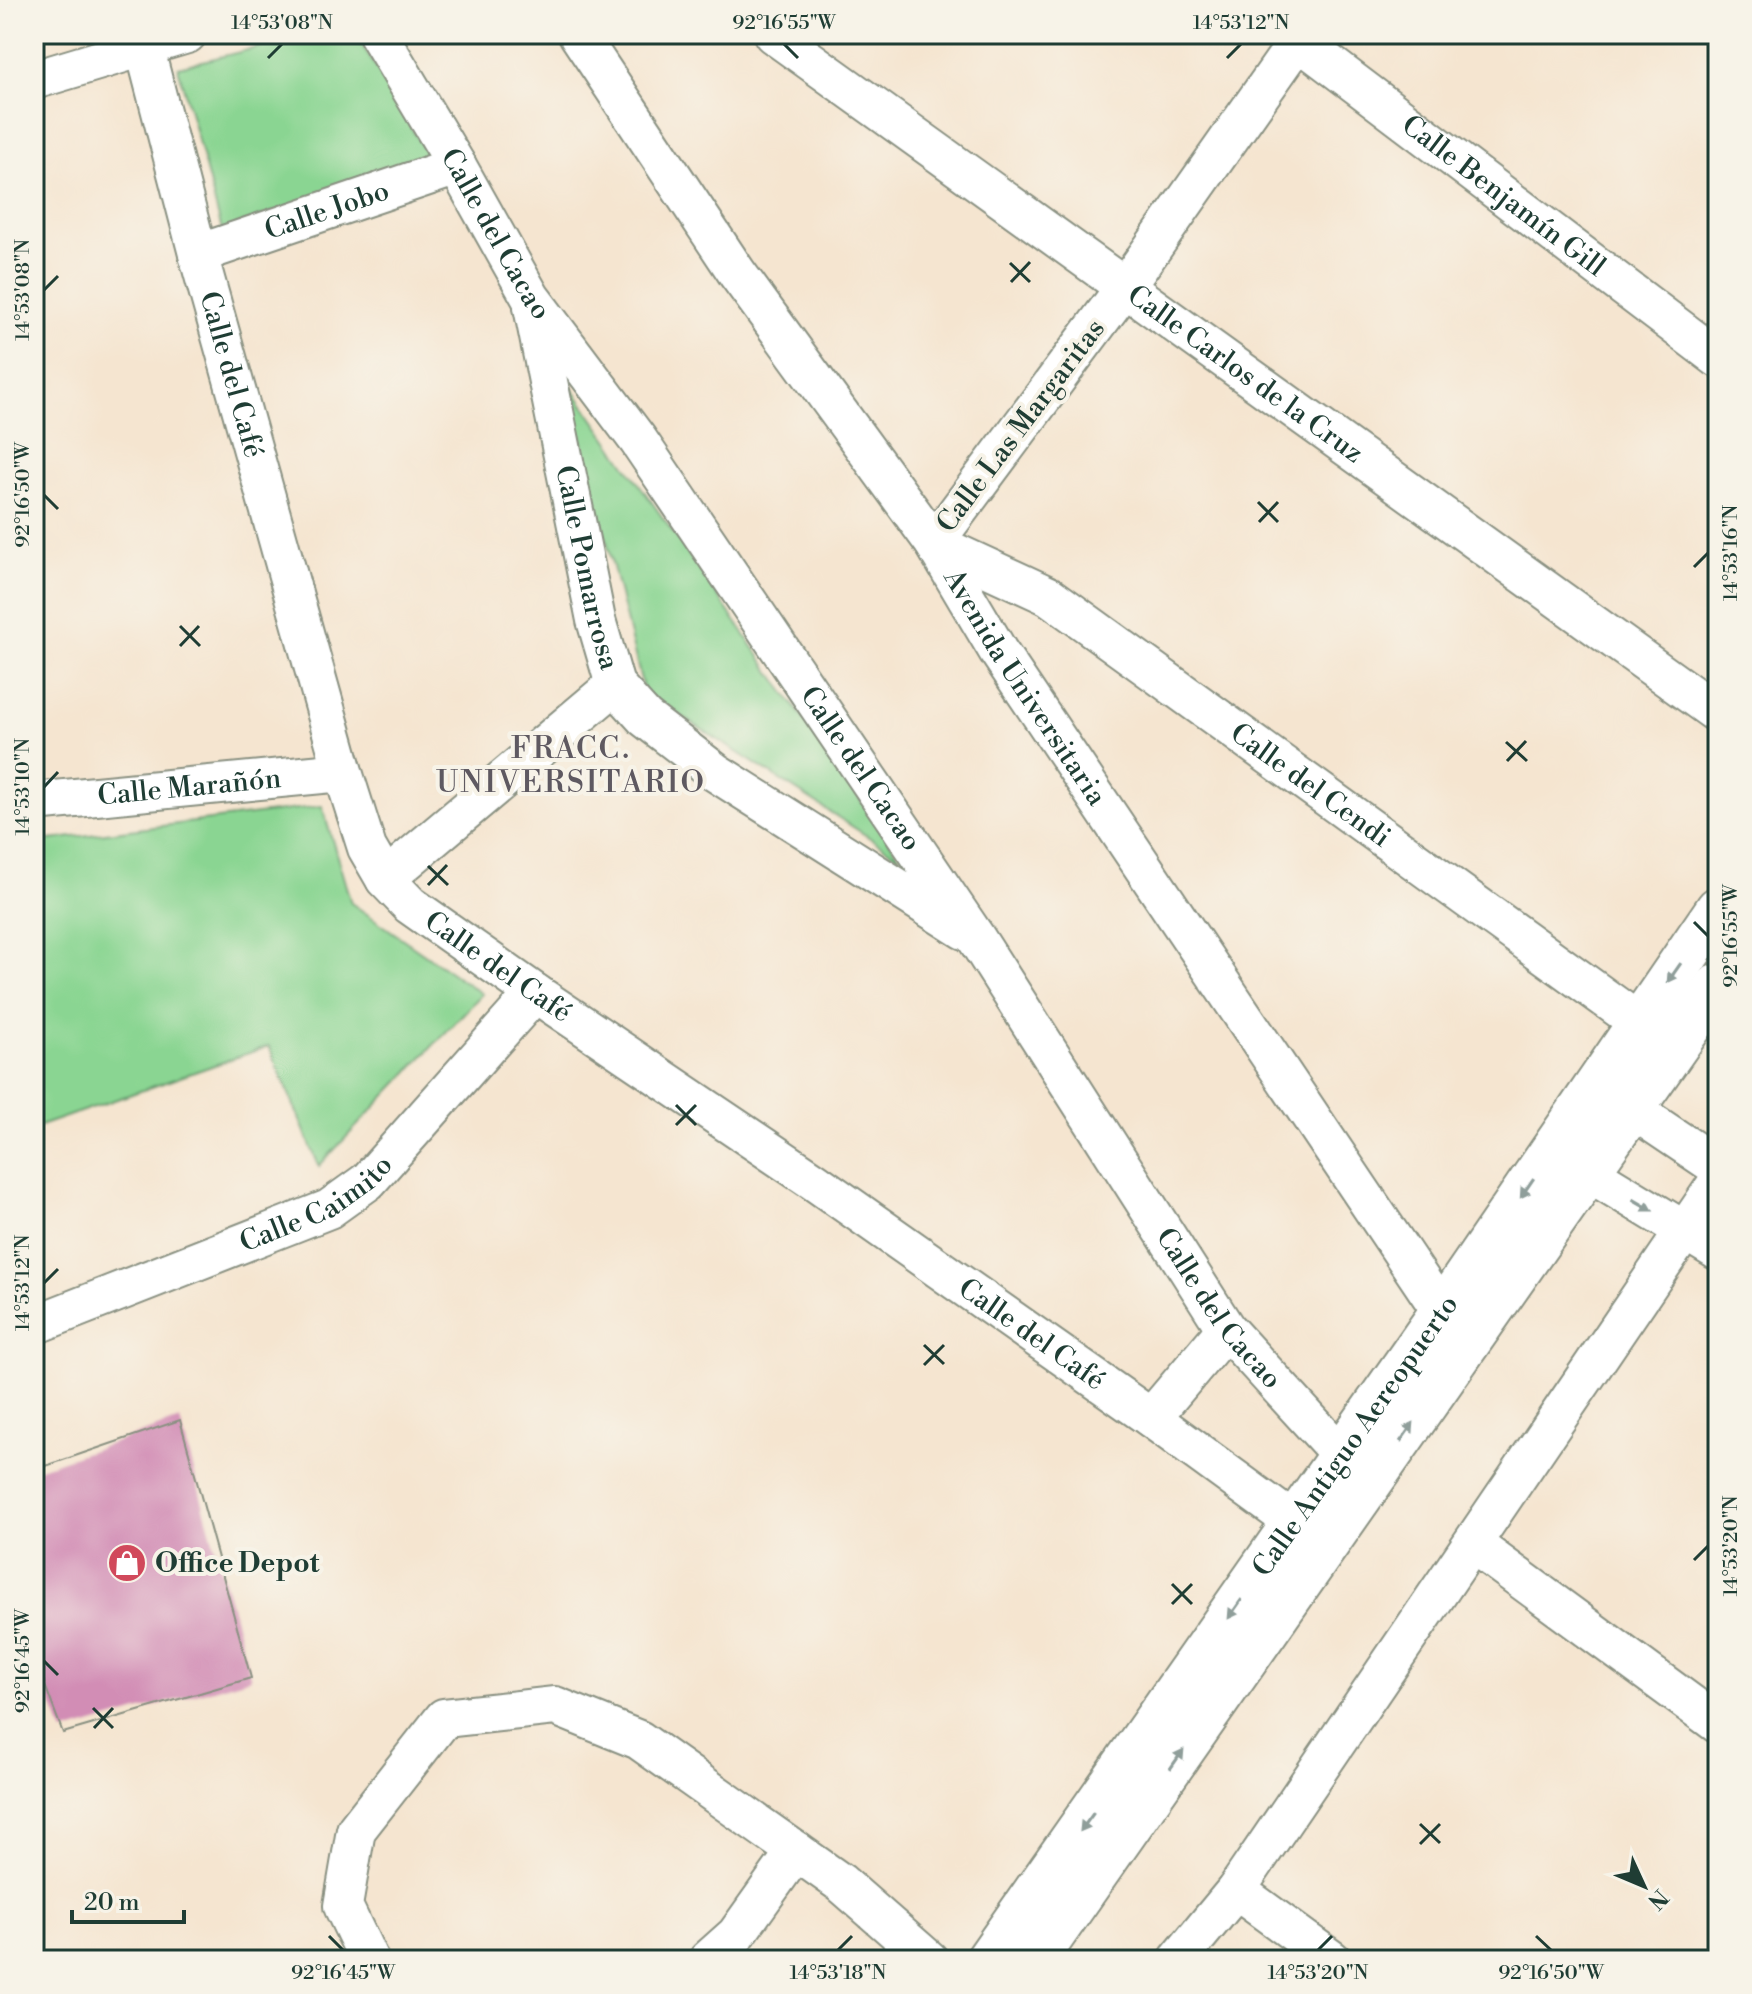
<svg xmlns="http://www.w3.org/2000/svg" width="1752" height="1994" font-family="'Libre Bodoni',serif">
<rect width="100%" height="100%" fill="#f7f3e8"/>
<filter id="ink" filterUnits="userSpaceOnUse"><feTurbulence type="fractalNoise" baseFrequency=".0125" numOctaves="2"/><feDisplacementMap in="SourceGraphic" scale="16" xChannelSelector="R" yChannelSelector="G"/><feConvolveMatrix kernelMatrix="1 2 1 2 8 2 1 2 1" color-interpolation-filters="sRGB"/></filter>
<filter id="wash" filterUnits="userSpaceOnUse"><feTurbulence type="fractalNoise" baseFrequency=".006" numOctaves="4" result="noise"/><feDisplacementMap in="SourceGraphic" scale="32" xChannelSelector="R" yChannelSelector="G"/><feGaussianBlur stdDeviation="1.8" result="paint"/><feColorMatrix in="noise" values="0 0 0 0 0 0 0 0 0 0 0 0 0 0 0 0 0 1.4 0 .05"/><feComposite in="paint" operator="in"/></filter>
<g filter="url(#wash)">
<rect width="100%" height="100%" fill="#f5e5d0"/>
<g fill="#8ad592" stroke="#548963" stroke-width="2">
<path d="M 314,34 L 356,34 L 429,158 L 222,230 L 178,67 Z"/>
<path d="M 567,381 L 901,858 L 644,692 Z"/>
<path d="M 322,806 L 351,903 L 482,994 L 319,1166 L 269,1046 L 34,1128 L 34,842 Z"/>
</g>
<g id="blocks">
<path fill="#d28db5" d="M 180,1420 L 251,1678 L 63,1733 L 34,1656 L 34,1470 Z"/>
</g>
</g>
<g filter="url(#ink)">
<use href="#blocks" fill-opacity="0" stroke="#8a9182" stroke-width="2"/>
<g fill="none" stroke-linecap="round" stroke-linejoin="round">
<defs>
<g id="minor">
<path id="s1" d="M 378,34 L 457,166 L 531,298 L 638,440 L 976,938 L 1226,1329 L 1342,1456 L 1366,1473"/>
<path id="s2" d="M 578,34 L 737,273 L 934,543 L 998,651 L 1442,1312 L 1466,1329"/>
<path id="s3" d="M 773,34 L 1718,714"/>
<path id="s4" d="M 1290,34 L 1718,358"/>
<path id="s5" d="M 1303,34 L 1125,287 L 934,543 L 1049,596 L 1663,1040"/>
<path id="s6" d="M 144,46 L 198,254 L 343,772 L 367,848 L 385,879 L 410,905 L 535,993 L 814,1181 L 1151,1418 L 1318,1540"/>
<path d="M 34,80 L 187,34"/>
<path id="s7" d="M 198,254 L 457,166"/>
<path id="s8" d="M 533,307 L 596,620 L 615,685 L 645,718 L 715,772 L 964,930"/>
<path id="s9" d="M 34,802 L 343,772"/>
<path d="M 385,879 L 615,685"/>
<path d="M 1608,1093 L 1718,1167"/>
<path d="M 1562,1156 L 1718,1251"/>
<path id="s10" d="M 34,1325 L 329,1209 L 368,1181 L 535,993"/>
<path d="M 1151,1418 L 1226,1329"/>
<path d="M 1473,1544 L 1718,1724"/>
<path d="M 1236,1890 L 1332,1960"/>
<path d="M 369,1960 L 343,1906 L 356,1830 L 444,1718 L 555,1706 L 639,1740 L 841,1883 L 929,1960"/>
<path d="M 708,1960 L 736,1935 L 796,1851"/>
<path d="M 1178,1960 L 1236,1890 L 1718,1182"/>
</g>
<g id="major">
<path id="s11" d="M 988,1960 L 1442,1312 L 1718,909"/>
<path d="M 1035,1960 L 1718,986"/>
</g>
</defs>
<use href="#minor" stroke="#8a9182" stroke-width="42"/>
<use href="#major" stroke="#8a9182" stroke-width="48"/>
<use href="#minor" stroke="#fff" stroke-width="38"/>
<use href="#major" stroke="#fff" stroke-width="44"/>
</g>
<defs><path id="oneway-solid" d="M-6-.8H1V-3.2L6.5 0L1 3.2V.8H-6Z" transform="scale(2)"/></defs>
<g fill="#8f9e9a">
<use href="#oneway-solid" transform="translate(1674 973) rotate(125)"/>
<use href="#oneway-solid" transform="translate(1527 1188) rotate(124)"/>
<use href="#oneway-solid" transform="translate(1643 1205) rotate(30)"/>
<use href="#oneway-solid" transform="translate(1407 1432) rotate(-55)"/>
<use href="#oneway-solid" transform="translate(1235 1609) rotate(125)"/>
<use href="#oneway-solid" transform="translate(1177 1759) rotate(-55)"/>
<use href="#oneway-solid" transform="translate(1087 1822) rotate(126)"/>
</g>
</g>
<path fill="none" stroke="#1f3d34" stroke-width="3" d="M 784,44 L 798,58M 268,58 L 282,44M 1227,58 L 1241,44M 1010,263 L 1030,282M 1011,282 L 1030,262M 44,290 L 58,276M 44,495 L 58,509M 1258,502 L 1278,522M 1259,522 L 1278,502M 1694,567 L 1708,553M 180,626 L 200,646M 180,646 L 199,626M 1506,742 L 1527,761M 1507,761 L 1526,741M 44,787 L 58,772M 428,866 L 448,885M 428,885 L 447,865M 1694,922 L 1708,936M 676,1105 L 696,1125M 676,1125 L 696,1105M 44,1283 L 58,1269M 924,1345 L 944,1364M 924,1365 L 944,1345M 1694,1560 L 1708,1546M 1172,1584 L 1192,1604M 1172,1604 L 1192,1584M 44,1661 L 58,1675M 93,1708 L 113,1728M 94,1728 L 113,1708M 1420,1824 L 1440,1843M 1420,1844 L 1440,1824M 329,1936 L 343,1950M 1536,1936 L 1551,1950M 838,1950 L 852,1936M 1318,1950 L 1332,1936"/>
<defs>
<symbol id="shop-disc" viewBox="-11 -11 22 22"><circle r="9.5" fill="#d1495b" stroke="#f7f3e8"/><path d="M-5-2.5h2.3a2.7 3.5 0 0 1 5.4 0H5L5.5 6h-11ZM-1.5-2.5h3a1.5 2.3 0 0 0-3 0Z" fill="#fff"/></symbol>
</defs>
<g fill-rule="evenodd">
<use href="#shop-disc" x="105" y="1541" width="44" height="44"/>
</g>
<g text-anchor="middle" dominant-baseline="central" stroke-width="8" stroke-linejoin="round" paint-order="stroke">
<g font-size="28" fill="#1f3d34" stroke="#f7f3e8">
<text stroke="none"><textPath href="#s4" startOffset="268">Calle Benjamín Gill</textPath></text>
<text stroke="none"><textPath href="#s7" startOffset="136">Calle Jobo</textPath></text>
<text stroke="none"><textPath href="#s1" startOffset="232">Calle del Cacao</textPath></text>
<text stroke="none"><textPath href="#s6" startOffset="340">Calle del Café</textPath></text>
<text stroke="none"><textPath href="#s3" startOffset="582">Calle Carlos de la Cruz</textPath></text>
<text transform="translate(1021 426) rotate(-53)">Calle Las Margaritas</text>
<text stroke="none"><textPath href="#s8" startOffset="266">Calle Pomarrosa</textPath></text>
<text stroke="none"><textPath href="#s2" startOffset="792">Avenida Universitaria</textPath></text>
<text stroke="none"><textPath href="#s1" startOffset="880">Calle del Cacao</textPath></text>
<text stroke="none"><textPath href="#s5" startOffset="1078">Calle del Cendi</textPath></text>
<text stroke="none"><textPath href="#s9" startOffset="156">Calle Marañón</textPath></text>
<text stroke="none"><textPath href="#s6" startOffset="1012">Calle del Café</textPath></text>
<text stroke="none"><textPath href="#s10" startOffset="308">Calle Caimito</textPath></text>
<text stroke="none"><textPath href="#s1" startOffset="1528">Calle del Cacao</textPath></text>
<text stroke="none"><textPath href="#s6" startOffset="1660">Calle del Café</textPath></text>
<text stroke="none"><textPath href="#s11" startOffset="640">Calle Antiguo Aereopuerto</textPath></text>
</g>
<g font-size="28" font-weight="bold" fill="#1f3d34" stroke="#f7f3e8" text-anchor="start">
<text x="155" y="1563">Office Depot</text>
</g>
<g font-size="30" letter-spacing="2" fill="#5e5961" stroke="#f7f3e8">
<text x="571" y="749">FRACC.<tspan x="571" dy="34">UNIVERSITARIO</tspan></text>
</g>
</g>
<rect width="1752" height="1994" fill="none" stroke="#f7f3e8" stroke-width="88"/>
<g transform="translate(1644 1886) rotate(134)" stroke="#f7f3e8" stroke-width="6" paint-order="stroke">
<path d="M0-6L14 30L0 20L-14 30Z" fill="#1f3d34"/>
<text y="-12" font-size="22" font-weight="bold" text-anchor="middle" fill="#1f3d34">N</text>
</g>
<path d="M72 1910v12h112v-12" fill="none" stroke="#1f3d34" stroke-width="4"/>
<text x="84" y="1910" font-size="24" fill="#1f3d34" stroke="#f7f3e8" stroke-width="6" paint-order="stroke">20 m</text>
<rect x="44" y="44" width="1664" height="1906" fill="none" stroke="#1f3d34" stroke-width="3"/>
<g font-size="20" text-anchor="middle" fill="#1f3d34">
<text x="282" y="29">14°53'08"N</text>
<text x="784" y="29">92°16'55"W</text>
<text x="1241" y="29">14°53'12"N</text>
<text transform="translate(22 290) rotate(-90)" y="7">14°53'08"N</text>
<text transform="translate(22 495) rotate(-90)" y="7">92°16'50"W</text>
<text transform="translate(1730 553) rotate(-90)" y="7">14°53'16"N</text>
<text transform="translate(22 787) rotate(-90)" y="7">14°53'10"N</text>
<text transform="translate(1730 936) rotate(-90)" y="7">92°16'55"W</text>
<text transform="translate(22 1283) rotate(-90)" y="7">14°53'12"N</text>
<text transform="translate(1730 1546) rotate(-90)" y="7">14°53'20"N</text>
<text transform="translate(22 1661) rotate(-90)" y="7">92°16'45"W</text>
<text x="343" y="1979">92°16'45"W</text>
<text x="838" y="1979">14°53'18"N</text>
<text x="1318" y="1979">14°53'20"N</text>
<text x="1551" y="1979">92°16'50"W</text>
</g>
</svg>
